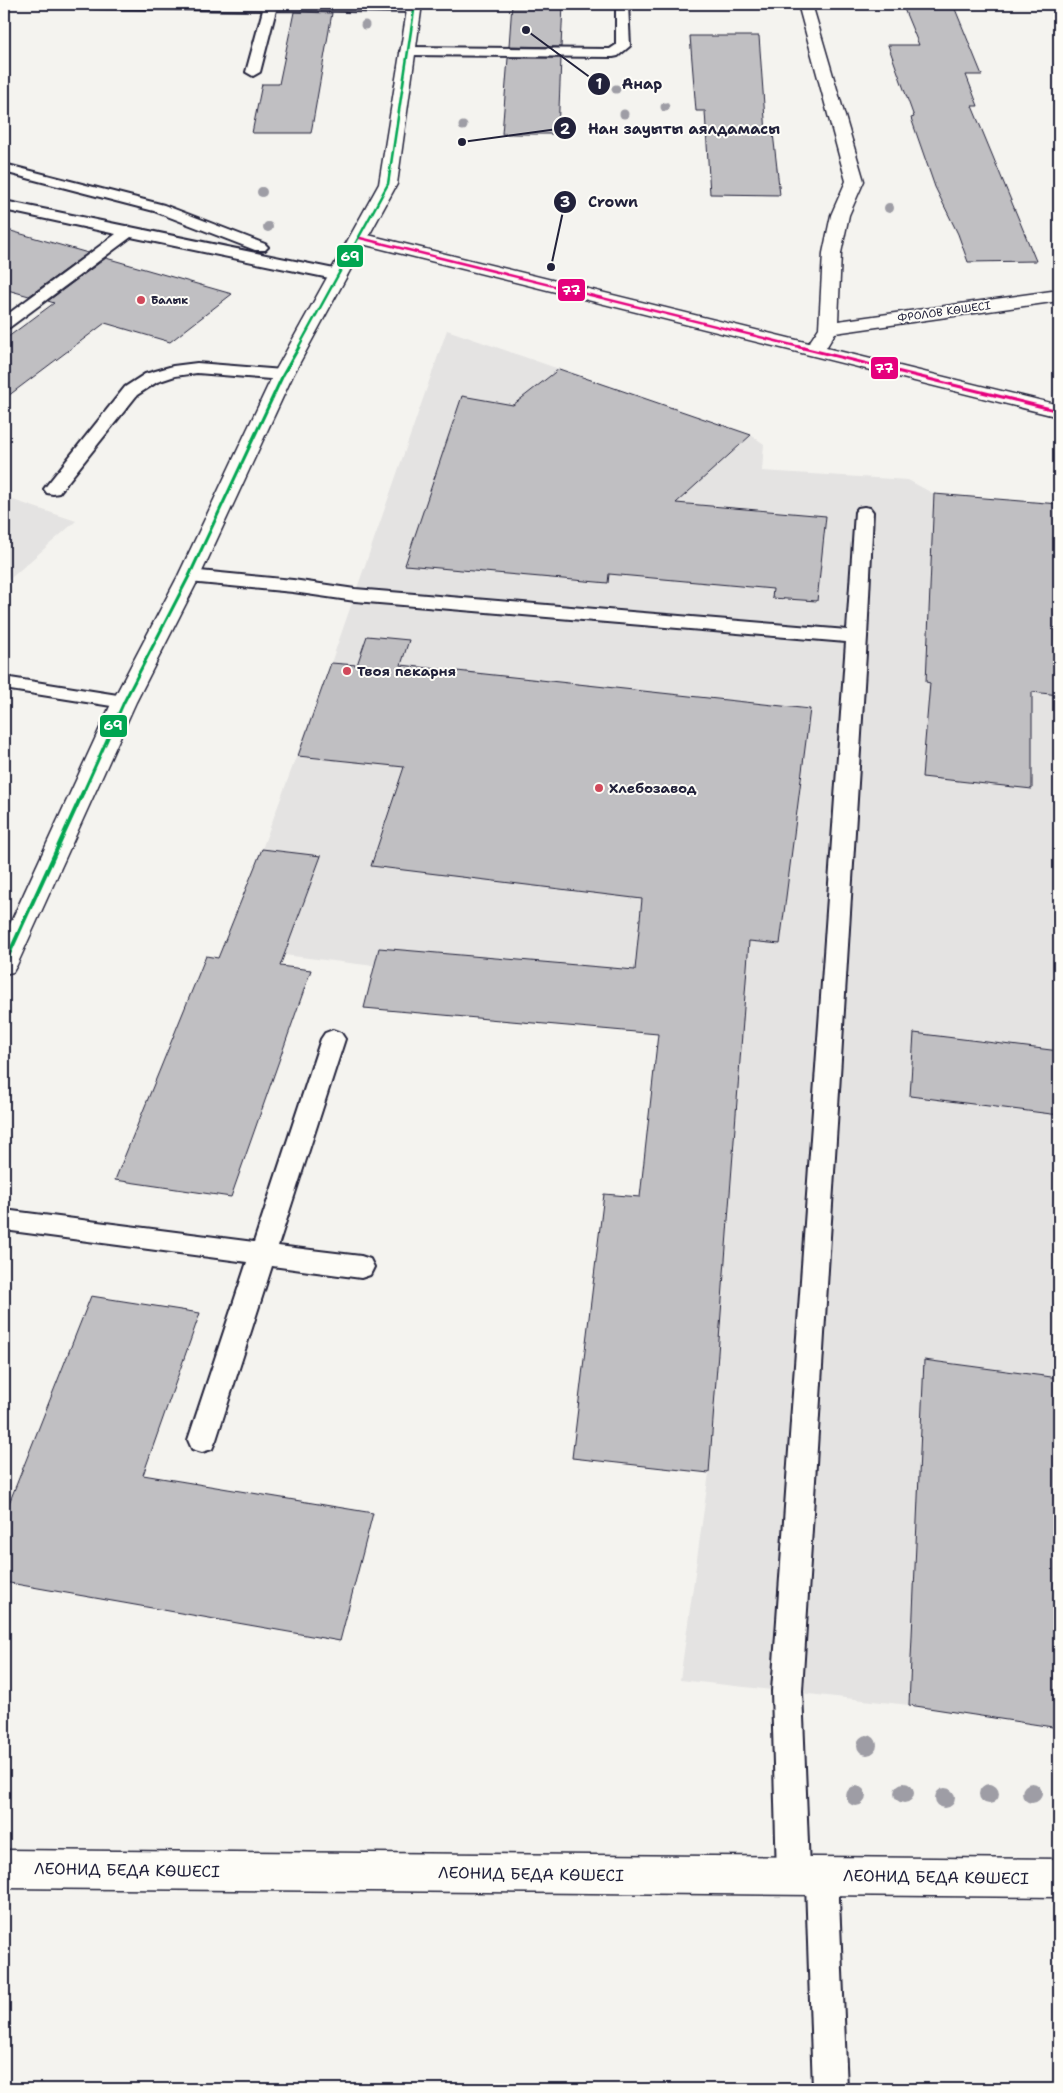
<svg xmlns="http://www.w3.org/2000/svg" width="1063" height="2093" font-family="'Shantell Sans',sans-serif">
<rect width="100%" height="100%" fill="#f4f3ef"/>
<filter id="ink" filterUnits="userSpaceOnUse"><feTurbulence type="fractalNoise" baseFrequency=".02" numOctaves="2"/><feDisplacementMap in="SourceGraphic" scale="10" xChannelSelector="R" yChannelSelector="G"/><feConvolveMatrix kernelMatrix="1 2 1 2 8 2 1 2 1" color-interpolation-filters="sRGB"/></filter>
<g filter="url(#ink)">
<g fill="#e4e3e2">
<path d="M 447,330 L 559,369 L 533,390 L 726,458 L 751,435 L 764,444 L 762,471 L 908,480 L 934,494 L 926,682 L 1059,695 L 1059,1378 L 924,1360 L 909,1705 L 680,1680 L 709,1473 L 746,979 L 379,948 L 374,966 L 284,955 L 320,857 L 262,849 L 331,663 Z"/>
<path d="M 4,497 L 76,521 L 4,584 Z"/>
</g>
<g fill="#c0bfc2" stroke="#22223b">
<path d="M 512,4 L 563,4 L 561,47 L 509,46 Z"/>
<path d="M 902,4 L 953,4 L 982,75 L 966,75 L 978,106 L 972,106 L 1036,261 L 968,262 L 958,234 L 935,187 L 911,118 L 914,117 L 888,45 L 919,45 Z"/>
<path d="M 294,12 L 332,13 L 311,133 L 252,133 L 262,84 L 279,84 Z"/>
<path d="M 690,36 L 759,36 L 766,133 L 773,133 L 780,195 L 710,194 L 705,111 L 696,111 Z"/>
<path d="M 508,58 L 561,58 L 558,134 L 502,134 Z"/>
<path d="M 4,229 L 88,253 L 29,296 L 4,289 Z"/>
<path d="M 106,258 L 232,294 L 170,342 L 105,323 L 4,399 L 4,340 L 54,303 L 48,301 Z"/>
<path d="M 559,369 L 751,435 L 676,503 L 826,516 L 817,601 L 772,598 L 773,589 L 609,574 L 608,583 L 405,565 L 462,396 L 513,405 Z"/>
<path d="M 934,494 L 1059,504 L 1059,695 L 1032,692 L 1032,789 L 922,777 L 930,683 L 926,682 Z"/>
<path d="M 367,636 L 409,640 L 401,665 L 810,709 L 780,944 L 749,941 L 709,1473 L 572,1458 L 604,1194 L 640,1197 L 658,1034 L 364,1008 L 379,948 L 635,970 L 642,899 L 371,866 L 404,767 L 298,756 L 331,663 L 357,665 Z"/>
<path d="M 262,849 L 321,856 L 280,966 L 311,970 L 231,1197 L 115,1180 L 206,956 L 218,958 Z"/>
<path d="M 914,1033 L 1059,1051 L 1059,1115 L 910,1096 Z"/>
<path d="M 91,1296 L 200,1313 L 143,1475 L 373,1513 L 340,1641 L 4,1582 L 4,1516 Z"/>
<path d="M 924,1360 L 1059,1378 L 1059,1728 L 909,1705 Z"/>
</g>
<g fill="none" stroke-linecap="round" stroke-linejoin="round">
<defs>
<g id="service">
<path d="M 90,4 L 414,4 L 420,8 L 414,12 L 276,10 L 260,72 L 253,76 L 246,72 L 263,10 L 96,8 L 91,7 Z"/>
<path d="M 616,4 L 628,4 L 630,46 L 618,56 L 613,57 L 407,55 L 400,51 L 407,47 L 610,49 L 616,45 Z"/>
<path d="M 4,164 L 164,205 L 265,244 L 268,247 L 265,250 L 255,250 L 154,211 L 4,172 Z"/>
<path d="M 4,201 L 339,270 L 345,272 L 347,275 L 345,278 L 339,280 L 131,237 L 10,327 L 4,329 L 4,317 L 116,234 L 4,210 Z"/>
<path d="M 197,363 L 283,370 L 289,371 L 291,375 L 289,379 L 283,380 L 197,373 L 175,376 L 157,382 L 137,395 L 59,493 L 53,494 L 47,493 L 44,489 L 47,485 L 125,387 L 145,374 L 173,366 Z"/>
<path d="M 864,507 L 870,508 L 873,512 L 867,637 L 802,1691 L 809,1869 L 811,1865 L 822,1860 L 833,1865 L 838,1876 L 847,2089 L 813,2089 L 806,1884 L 804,1887 L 793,1892 L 782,1887 L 777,1876 L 772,1691 L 846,642 L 355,601 L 293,592 L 189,582 L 182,580 L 180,576 L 182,572 L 189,570 L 293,580 L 355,589 L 847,630 L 855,512 L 858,508 Z"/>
<path d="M 4,677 L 124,696 L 131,698 L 134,702 L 131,706 L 124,708 L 4,689 Z"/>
<path d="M 333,1030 L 341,1033 L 345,1039 L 278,1246 L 361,1256 L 370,1259 L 374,1267 L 370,1275 L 361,1278 L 272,1266 L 216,1440 L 212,1449 L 202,1452 L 192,1449 L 188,1440 L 247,1262 L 4,1230 L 4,1210 L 254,1242 L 321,1039 L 325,1033 Z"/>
</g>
<path id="minor" d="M 798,4 L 812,4 L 864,181 L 849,215 L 841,253 L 838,321 L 1059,290 L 1059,301 L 835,333 L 826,348 L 1059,405 L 1059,417 L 354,242 L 351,238 L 354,234 L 360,233 L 809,343 L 819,328 L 823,253 L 831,215 L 846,181 Z"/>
<path id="tertiary" d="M 4,1850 L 1059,1859 L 1059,1897 L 4,1888 Z"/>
<path id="secondary" d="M 408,4 L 422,4 L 397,184 L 293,375 L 200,576 L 136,702 L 17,965 L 13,972 L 4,974 L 4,937 L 112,702 L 178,576 L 273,375 L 379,184 Z"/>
</defs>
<use href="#service" stroke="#22223b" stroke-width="4"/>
<use href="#minor" stroke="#22223b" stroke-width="3"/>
<use href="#tertiary" stroke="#22223b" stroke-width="3"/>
<use href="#secondary" stroke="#22223b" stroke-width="3"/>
<use href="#service" fill="#fdfcf7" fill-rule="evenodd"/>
<use href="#minor" fill="#fdfcf7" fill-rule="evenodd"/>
<use href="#tertiary" fill="#fdfcf7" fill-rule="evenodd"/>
<use href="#secondary" fill="#fdfcf7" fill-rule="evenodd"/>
<defs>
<path id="bus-1-far1" d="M 360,238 L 804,348"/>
<path id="bus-1" d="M 799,347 L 1059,411"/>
<path id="bus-2-far2" d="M 298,348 L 388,184 L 415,4"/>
<path id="bus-2-far1" d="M 83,793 L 124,702 L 189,576 L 283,375 L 299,347"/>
<path id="bus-2" d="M 4,965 L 83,792"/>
</defs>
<use href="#bus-1-far1" stroke="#fdfcf7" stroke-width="5"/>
<use href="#bus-1" stroke="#fdfcf7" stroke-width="6"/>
<use href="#bus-2-far2" stroke="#fdfcf7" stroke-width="5"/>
<use href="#bus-2-far1" stroke="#fdfcf7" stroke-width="6"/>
<use href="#bus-2" stroke="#fdfcf7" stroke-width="8"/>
<use href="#bus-1-far1" stroke="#e5007d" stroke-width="2.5"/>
<use href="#bus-1" stroke="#e5007d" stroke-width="3"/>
<use href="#bus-2-far2" stroke="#00a651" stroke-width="2.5"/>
<use href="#bus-2-far1" stroke="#00a651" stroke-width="3"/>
<use href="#bus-2" stroke="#00a651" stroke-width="4"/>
</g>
<g fill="#9e9da5">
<circle cx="365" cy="25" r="4.5"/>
<circle cx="616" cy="89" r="4.5"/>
<circle cx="665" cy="107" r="4.5"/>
<circle cx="624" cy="114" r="4.5"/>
<circle cx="463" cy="126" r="4.5"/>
<circle cx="262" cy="192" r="5"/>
<circle cx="889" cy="208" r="5"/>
<circle cx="268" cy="227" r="5"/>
<circle cx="867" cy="1745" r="10"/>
<circle cx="904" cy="1793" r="10"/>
<circle cx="1032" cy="1793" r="10"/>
<circle cx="989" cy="1794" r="10"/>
<circle cx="856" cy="1796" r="10"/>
<circle cx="945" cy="1798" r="10"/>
</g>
</g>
<g fill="#d1495b" stroke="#fdfcf7" stroke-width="2">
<circle cx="141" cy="300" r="5"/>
<circle cx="347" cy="671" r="5"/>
<circle cx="599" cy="788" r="5"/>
</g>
<g text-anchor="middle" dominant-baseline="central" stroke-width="4" stroke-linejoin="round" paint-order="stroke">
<g font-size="11" font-weight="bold" fill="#22223b" stroke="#fdfcf7" text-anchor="start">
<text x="151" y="300">Балык</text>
</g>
<g font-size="11" fill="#22223b" stroke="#fdfcf7">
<text transform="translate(944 312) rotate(-8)">ФРОЛОВ КӨШЕСІ</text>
</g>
<g font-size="14" font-weight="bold" fill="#22223b" stroke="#fdfcf7" text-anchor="start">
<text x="357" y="671">Твоя пекарня</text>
<text x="609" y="788">Хлебозавод</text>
</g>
<g font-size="16" fill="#22223b" stroke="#fdfcf7">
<text transform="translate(127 1870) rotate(1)">ЛЕОНИД БЕДА КӨШЕСІ</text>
<text transform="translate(531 1874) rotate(1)">ЛЕОНИД БЕДА КӨШЕСІ</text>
<text transform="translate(936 1877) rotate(1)">ЛЕОНИД БЕДА КӨШЕСІ</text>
</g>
</g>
<path fill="none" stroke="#22223b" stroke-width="2" d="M526 30L599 84M462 142L565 128M551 267L565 202"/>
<g fill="#22223b" stroke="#fdfcf7" stroke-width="2">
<circle cx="526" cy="30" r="5"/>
<circle cx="462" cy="142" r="5"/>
<circle cx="551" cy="267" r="5"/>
<circle cx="599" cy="84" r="12"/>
<circle cx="565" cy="128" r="12"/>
<circle cx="565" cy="202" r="12"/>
</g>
<g font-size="15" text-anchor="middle" font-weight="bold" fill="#fff">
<text x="599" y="89">1</text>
<text x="565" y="134">2</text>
<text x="565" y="207">3</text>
</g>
<g font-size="15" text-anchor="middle" font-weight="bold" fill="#22223b" stroke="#fdfcf7" stroke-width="4" stroke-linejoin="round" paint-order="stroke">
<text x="642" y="89">Анар</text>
<text x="684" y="134">Нан зауыты аялдамасы</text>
<text x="613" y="207">Crown</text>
</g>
<g stroke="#fdfcf7" stroke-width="2">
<rect x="336" y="244" width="28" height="24" rx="5" fill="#00a651"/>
<rect x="557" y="278" width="29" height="24" rx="5" fill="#e5007d"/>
<rect x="870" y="356" width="29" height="24" rx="5" fill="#e5007d"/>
<rect x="99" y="714" width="29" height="24" rx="5" fill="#00a651"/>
</g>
<g font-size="14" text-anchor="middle" font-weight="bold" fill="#fff">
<text x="350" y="261">69</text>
<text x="571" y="295">77</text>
<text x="884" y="373">77</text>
<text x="113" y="730">69</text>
</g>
<rect width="1063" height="2093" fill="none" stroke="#fdfcf7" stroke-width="20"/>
<rect x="10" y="10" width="1043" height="2073" fill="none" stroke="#22223b" stroke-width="2" filter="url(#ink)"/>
</svg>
